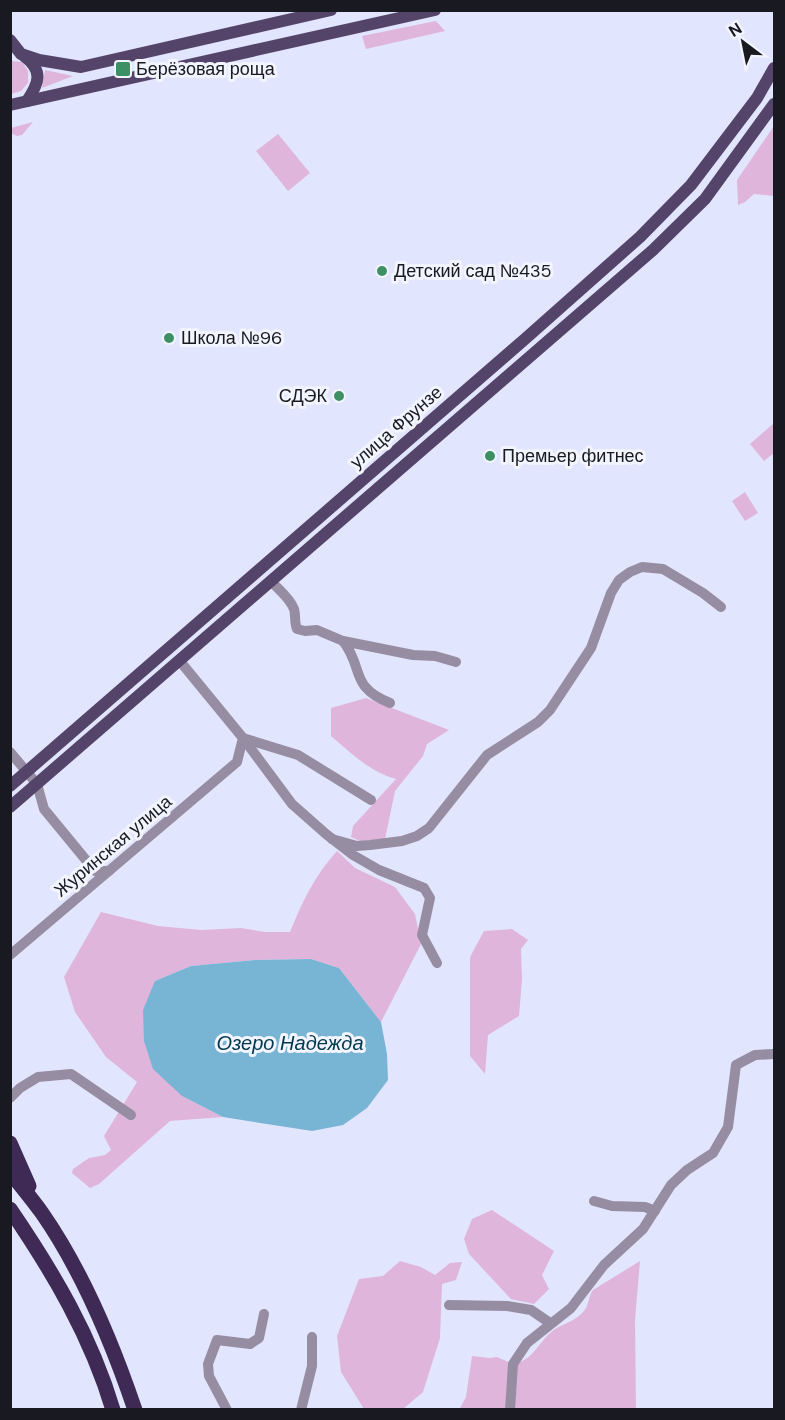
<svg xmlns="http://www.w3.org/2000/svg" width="785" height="1420" font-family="'DM Sans',sans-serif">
<rect width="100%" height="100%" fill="#e2e5fe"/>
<g fill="#e0b5db">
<path d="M 436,21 L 445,31 L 366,49 L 362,36 Z"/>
<path d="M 11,61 L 22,62 L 28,71 L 28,83 L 21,91 L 11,94 Z"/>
<path d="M 45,70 L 73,76 L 42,88 Z"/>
<path d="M 33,122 L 22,135 L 17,136 L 11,133 L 11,128 Z"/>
<path d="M 774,126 L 774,196 L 754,194 L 745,202 L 738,205 L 737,180 Z"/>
<path d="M 278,134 L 310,173 L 288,191 L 256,151 Z"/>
<path d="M 774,423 L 774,453 L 764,461 L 750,444 Z"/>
<path d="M 745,492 L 758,513 L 745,521 L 732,501 Z"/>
<path d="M 366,698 L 449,730 L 427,744 L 423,756 L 395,791 L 385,839 L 360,841 L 351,837 L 353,826 L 396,779 C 370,772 351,753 331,736 L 331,708 Z"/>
<path d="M 337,851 L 355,868 L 395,887 L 415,914 L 421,944 L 381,1022 L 339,968 L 311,959 L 255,960 L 191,966 L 155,981 L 182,1096 L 223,1117 L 170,1121 L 99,1184 L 90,1188 L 72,1173 L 73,1169 L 89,1158 L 105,1155 L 111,1150 L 104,1136 L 137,1082 L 106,1057 L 75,1012 L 64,977 L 101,912 L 158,926 L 201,930 L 241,928 L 265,932 L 290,932 C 302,902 315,875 337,851 Z"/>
<path d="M 512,929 L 528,940 L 521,949 L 522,979 L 519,1016 L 488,1035 L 485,1074 L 470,1056 L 470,957 L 484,931 Z"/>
<path d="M 492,1210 L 554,1251 L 542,1275 L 549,1289 L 534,1304 L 511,1299 L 469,1254 L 464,1239 L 472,1219 Z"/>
<path d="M 400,1261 L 421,1267 L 435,1275 L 450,1263 L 462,1262 L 456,1280 L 442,1284 L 440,1338 L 423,1392 L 403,1409 L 364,1409 L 341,1372 L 337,1336 L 359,1279 L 383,1276 Z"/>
<path d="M 640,1261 L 635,1320 L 636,1409 L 459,1410 L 466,1397 L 472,1356 L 490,1358 L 497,1357 L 513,1364 C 534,1361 539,1340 555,1329 C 564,1324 578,1319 584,1311 C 589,1305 588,1297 593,1290 Z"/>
</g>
<path fill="#78b4d3" d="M 311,959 L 339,968 L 381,1022 L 387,1054 L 388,1080 L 367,1108 L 343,1125 L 312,1131 L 223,1117 L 182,1096 L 153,1069 L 144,1041 L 143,1010 L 155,981 L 191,966 L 255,960 Z"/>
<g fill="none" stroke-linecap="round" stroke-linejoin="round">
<g stroke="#978da3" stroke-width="10">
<path d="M 271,581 C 278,589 290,598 294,609 C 296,615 294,622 297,629 L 305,631 L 317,630 L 343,641"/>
<path d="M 390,703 C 349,687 364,667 343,641 L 413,655 L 435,656 L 456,662"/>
<path d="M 243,738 L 292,804 L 326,834 L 353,855 L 379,870 L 424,888 L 430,898 L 422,935 L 437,963"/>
<path d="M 243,738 L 298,755 L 371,800"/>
<path d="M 10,752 L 37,784 L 44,809 L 95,871 L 109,871"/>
<path d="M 332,839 L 357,846 L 370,845 L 402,841 L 417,836 L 429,828 L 487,755 L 538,722 L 550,710 L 591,648 L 611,593 L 619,580 L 630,572 L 642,567 L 663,569 L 703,593 L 721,607"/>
<path d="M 10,955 L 237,762 L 243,738 L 179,660"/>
<path d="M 10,1098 L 20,1088 L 38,1077 L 71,1074 L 131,1115"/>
<path d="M 594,1201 L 612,1206 L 645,1207 L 655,1211"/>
<path d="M 449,1305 L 507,1306 L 531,1310 L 550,1323"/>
<path d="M 227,1410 L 209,1376 L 208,1364 L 217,1340 L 250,1344 L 259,1338 L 264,1314"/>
<path d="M 301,1410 L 312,1366 L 312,1337"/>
<path d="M 510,1410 L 513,1364 L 527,1343 L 571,1308 L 604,1265 L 643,1229 L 671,1185 L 687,1170 L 713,1153 L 728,1127 L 736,1065 L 755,1055 L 774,1054"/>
</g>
<g stroke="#55446a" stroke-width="12">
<path d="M 10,40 L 21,54 L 39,60 L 81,67 L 331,10"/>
<path d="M 24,56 C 44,71 39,83 27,101"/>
<path d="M 10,105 L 435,10"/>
<path d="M 10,786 L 525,339 L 640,237 L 691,185 L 757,98 L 774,68"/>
<path d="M 10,807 L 653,250 L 705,199 L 774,104"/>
</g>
<g stroke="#3f2a55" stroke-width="15">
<path d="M 10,1143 L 29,1186"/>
<path d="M 10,1172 C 21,1186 32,1199 42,1213 C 83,1272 112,1342 135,1410"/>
<path d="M 10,1209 C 53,1272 91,1336 113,1410"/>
</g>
</g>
<g fill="#3d9063" stroke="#f2f4fe" stroke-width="2">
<rect x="115" y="61" width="16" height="16" rx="3"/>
<circle cx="382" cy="271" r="6"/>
<circle cx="169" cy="338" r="6"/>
<circle cx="339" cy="396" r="6"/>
<circle cx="490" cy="456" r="6"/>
</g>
<g text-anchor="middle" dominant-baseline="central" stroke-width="6" stroke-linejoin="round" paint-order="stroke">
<g font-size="18" fill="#181921" stroke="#f2f4fe" text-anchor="start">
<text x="136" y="69">Берёзовая роща</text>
<text x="394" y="271">Детский сад №435</text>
<text x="181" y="338">Школа №96</text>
<text x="327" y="396" text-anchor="end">СДЭК</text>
<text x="502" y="456">Премьер фитнес</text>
</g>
<g font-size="18" fill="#181921" stroke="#f2f4fe">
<text transform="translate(396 427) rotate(-41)">улица Фрунзе</text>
<text transform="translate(113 846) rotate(-40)">Журинская улица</text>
</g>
<g font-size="20" font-style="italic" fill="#00384d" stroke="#f2f4fe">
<text x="290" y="1043">Озеро Надежда</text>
</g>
</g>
<rect width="785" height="1420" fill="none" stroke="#181921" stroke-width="24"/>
<g transform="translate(743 42) rotate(328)" stroke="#f2f4fe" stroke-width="4.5" paint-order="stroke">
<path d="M0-4.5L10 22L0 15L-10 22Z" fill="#181921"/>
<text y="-9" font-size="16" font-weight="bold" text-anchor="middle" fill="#181921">N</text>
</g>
</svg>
